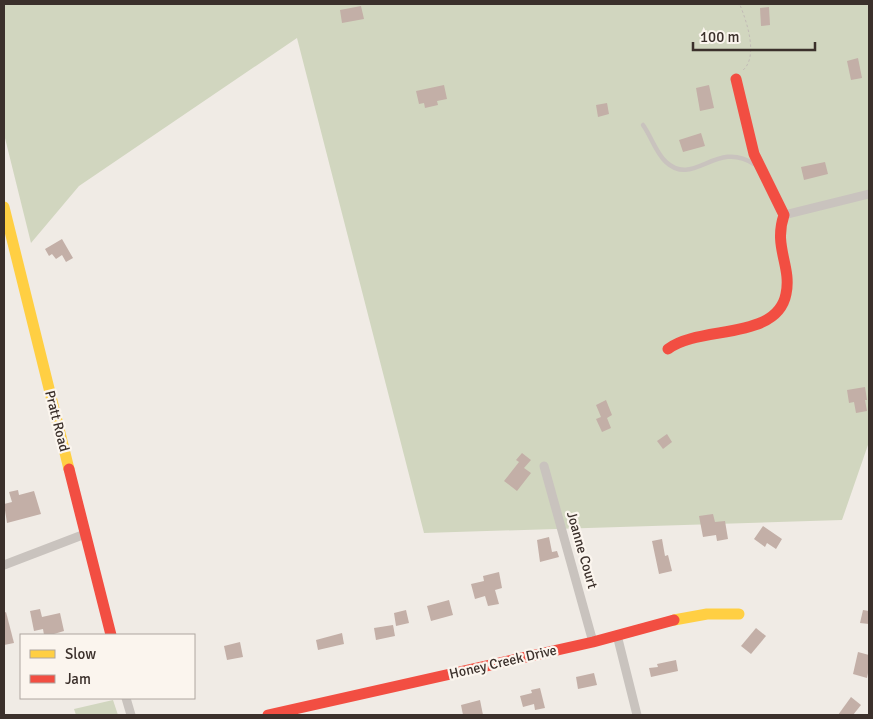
<svg xmlns="http://www.w3.org/2000/svg" width="873" height="719" font-family="Signika,sans-serif">
<rect width="100%" height="100%" fill="#f0ebe5"/>
<g fill="#d1d6bf">
<path d="M 4,4 L 869,4 L 869,442 L 842,520 L 424,533 L 297,38 L 79,186 L 31,243 L 4,134 Z"/>
<path d="M 113,700 L 118,715 L 76,715 L 74,709 Z"/>
</g>
<g fill="#c3afa7">
<path d="M 361,6 L 364,19 L 342,23 L 340,10 Z"/>
<path d="M 769,7 L 770,25 L 761,26 L 760,8 Z"/>
<path d="M 858,58 L 862,78 L 851,80 L 847,61 Z"/>
<path d="M 444,85 L 447,99 L 437,101 L 438,105 L 425,108 L 424,103 L 419,104 L 416,91 Z"/>
<path d="M 709,85 L 714,108 L 700,111 L 696,88 Z"/>
<path d="M 607,103 L 609,114 L 598,117 L 596,105 Z"/>
<path d="M 701,133 L 705,146 L 683,152 L 679,140 Z"/>
<path d="M 825,162 L 828,174 L 804,180 L 801,167 Z"/>
<path d="M 62,239 L 73,258 L 66,262 L 62,255 L 56,259 L 52,254 L 49,256 L 45,249 Z"/>
<path d="M 865,387 L 867,400 L 865,400 L 867,411 L 856,413 L 854,402 L 849,403 L 847,390 Z"/>
<path d="M 606,400 L 612,415 L 607,418 L 611,428 L 602,432 L 596,419 L 601,417 L 596,405 Z"/>
<path d="M 667,434 L 672,442 L 663,449 L 657,441 Z"/>
<path d="M 522,453 L 531,460 L 524,468 L 531,473 L 517,491 L 504,481 L 519,462 L 516,460 Z"/>
<path d="M 18,490 L 19,495 L 34,491 L 41,514 L 7,523 L 4,504 L 12,502 L 9,492 Z"/>
<path d="M 713,514 L 715,522 L 725,521 L 728,539 L 717,541 L 716,535 L 703,537 L 699,516 Z"/>
<path d="M 763,526 L 782,539 L 776,549 L 767,543 L 765,547 L 754,539 Z"/>
<path d="M 549,537 L 552,552 L 557,551 L 559,557 L 540,562 L 537,540 Z"/>
<path d="M 662,539 L 665,556 L 668,555 L 672,571 L 659,574 L 652,541 Z"/>
<path d="M 499,572 L 502,588 L 495,590 L 499,604 L 488,606 L 485,596 L 475,599 L 471,584 L 484,581 L 483,576 Z"/>
<path d="M 449,600 L 453,615 L 431,621 L 427,606 Z"/>
<path d="M 40,609 L 42,617 L 60,613 L 64,631 L 54,634 L 54,635 L 44,635 L 43,629 L 34,631 L 30,611 Z"/>
<path d="M 406,610 L 409,623 L 396,626 L 394,613 Z"/>
<path d="M 863,610 L 869,611 L 869,624 L 860,623 Z"/>
<path d="M 6,612 L 14,643 L 4,645 L 4,613 Z"/>
<path d="M 393,625 L 395,636 L 376,640 L 374,628 Z"/>
<path d="M 756,628 L 766,636 L 751,654 L 741,646 Z"/>
<path d="M 342,633 L 344,644 L 318,650 L 316,640 Z"/>
<path d="M 240,642 L 243,657 L 227,660 L 224,646 Z"/>
<path d="M 858,652 L 869,655 L 869,668 L 867,678 L 853,674 Z"/>
<path d="M 676,660 L 678,671 L 651,677 L 649,668 L 658,667 L 657,664 Z"/>
<path d="M 594,673 L 597,685 L 578,689 L 576,677 Z"/>
<path d="M 540,688 L 545,708 L 535,710 L 534,704 L 523,707 L 520,696 L 532,693 L 531,690 Z"/>
<path d="M 851,697 L 861,705 L 853,715 L 838,715 Z"/>
<path d="M 480,700 L 483,715 L 463,715 L 461,705 Z"/>
</g>
<g fill="none" stroke-linecap="round" stroke-linejoin="round">
<path stroke="#c2bbb6" stroke-width="1" stroke-dasharray="2.5 2.5" stroke-linecap="butt" d="M 736,4 L 740,5 C 747,22 759,58 742,71"/>
<path stroke="#c9c3be" stroke-width="4.5" d="M 643,125 C 651,136 656,153 666,162 C 694,188 716,139 754,164"/>
<g stroke="#c9c3be" stroke-width="9">
<path d="M 784,215 L 869,194"/>
<path d="M 544,466 L 593,642"/>
<path d="M 4,565 L 85,534"/>
<path d="M 617,635 L 637,715"/>
<path d="M 126,698 L 131,715"/>
</g>
<g stroke="#ffcf43" stroke-width="11">
<path d="M 4,207 L 69,469"/>
<path d="M 674,620 L 707,614 L 739,614"/>
</g>
<g stroke="#f24e42" stroke-width="11">
<path d="M 668,349 C 699,325 777,341 786,294 C 792,266 773,247 784,215 L 754,154 L 736,79"/>
<path d="M 69,469 L 111,635"/>
<path d="M 268,715 L 593,642 L 674,620"/>
</g>
</g>
<g text-anchor="middle" dominant-baseline="central" stroke-width="4.5" stroke-linejoin="round" paint-order="stroke">
<g font-size="14" fill="#3b302b" stroke="#fbf5ee">
<text transform="translate(57 421) rotate(76)">Pratt Road</text>
<text transform="translate(582 550) rotate(74)">Joanne Court</text>
<text transform="translate(503 662) rotate(-13)">Honey Creek Drive</text>
</g>
</g>
<rect width="873" height="719" fill="none" stroke="#3b302b" stroke-width="10"/>
<rect x="20" y="634" width="175" height="65" fill="#fbf5ee" stroke="#aea6a0"/>
<rect x="30" y="650" width="25" height="8" fill="#ffcf43" stroke="#aea6a0"/>
<text x="65" y="659" font-size="15" fill="#3b302b">Slow</text>
<rect x="30" y="675" width="25" height="8" fill="#f24e42" stroke="#aea6a0"/>
<text x="65" y="684" font-size="15" fill="#3b302b">Jam</text>
<path d="M693 42v8h122v-8" fill="none" stroke="#3b302b" stroke-width="2.5"/>
<text x="700" y="42" font-size="15" fill="#3b302b" stroke="#fbf5ee" stroke-width="4" paint-order="stroke">100 m</text>
</svg>
